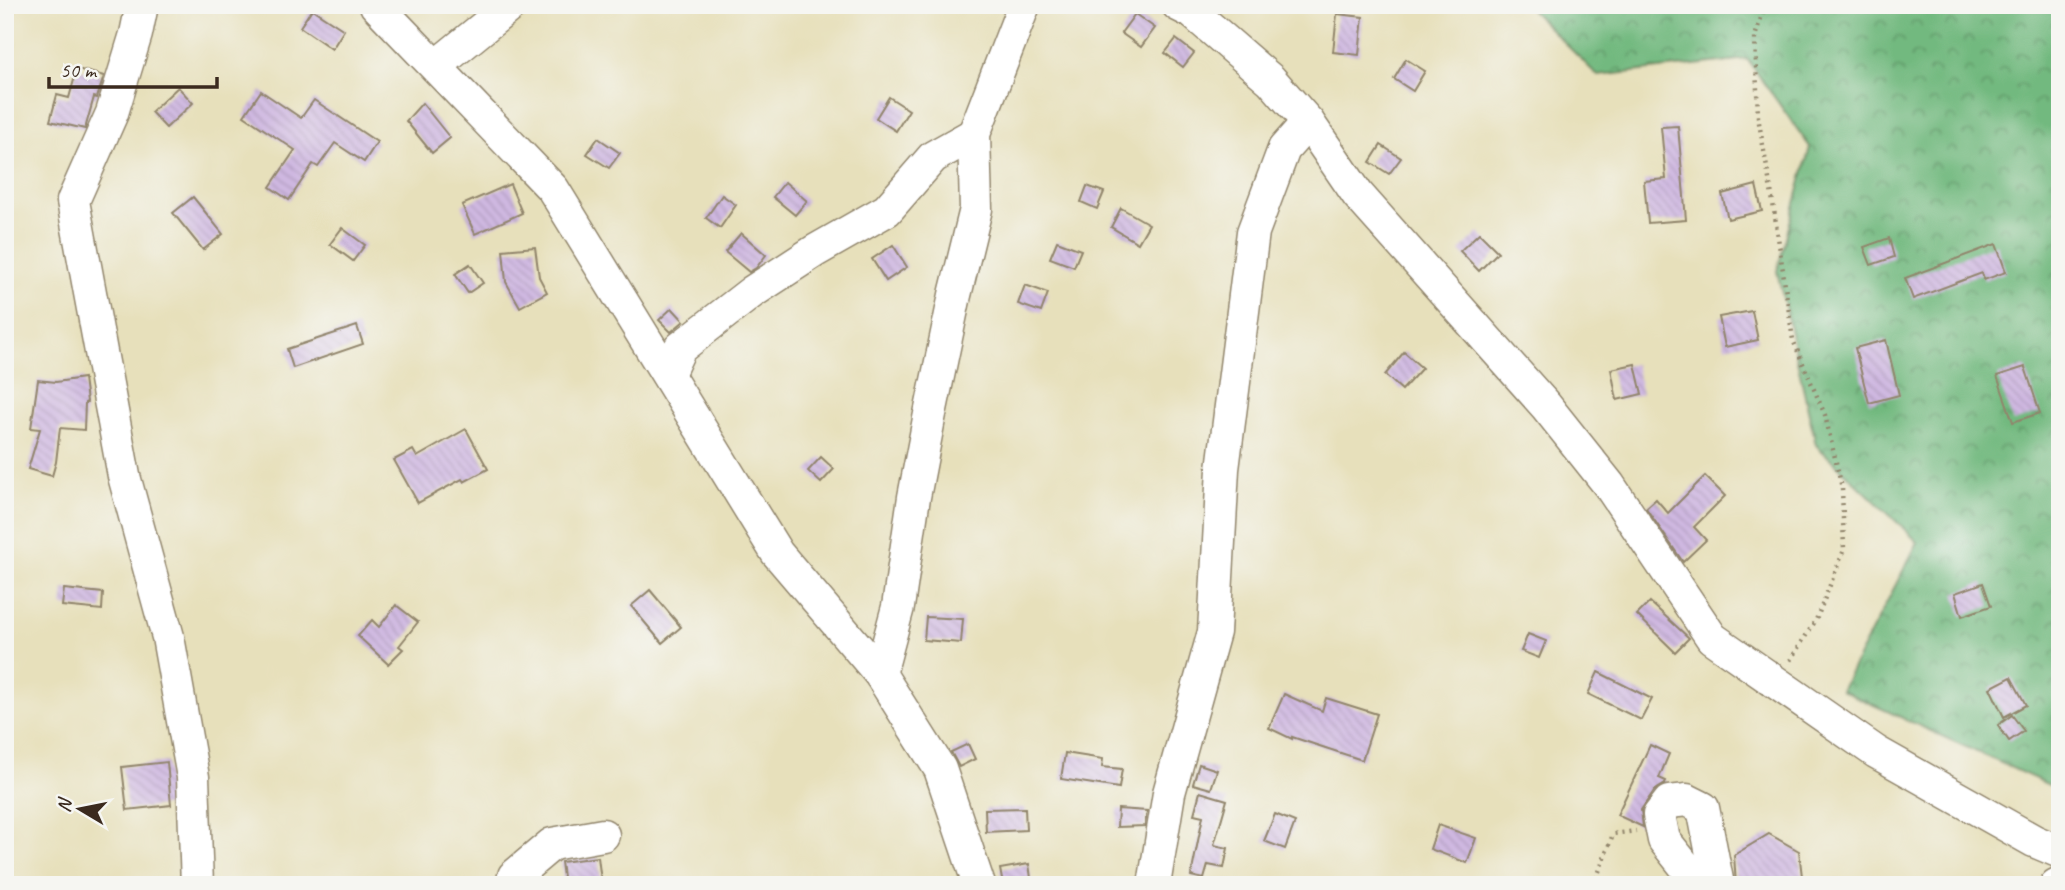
<svg xmlns="http://www.w3.org/2000/svg" width="2065" height="890" font-family="Caveat,sans-serif">
<defs>
<pattern id="forest-crowns" width="20" height="18" patternUnits="userSpaceOnUse" patternTransform="scale(1.75)"><rect width="20" height="18" fill="#72b97f"/><path d="M2 6a3 3 0 1 1 6 0M12 15a3 3 0 1 1 6 0" fill="none" stroke="#5f9767"/></pattern>
<pattern id="building-back-hatch" width="6" height="6" patternUnits="userSpaceOnUse" patternTransform="scale(1.75)"><rect width="6" height="6" fill="#cfb8e1"/><path d="M-1 5l2 2M0 0l6 6M5-1l2 2" fill="none" stroke="#b39ec1"/></pattern>
</defs>
<rect width="100%" height="100%" fill="#f6f6f2"/>
<filter id="ink" filterUnits="userSpaceOnUse"><feTurbulence type="fractalNoise" baseFrequency=".0143" numOctaves="2"/><feDisplacementMap in="SourceGraphic" scale="14" xChannelSelector="R" yChannelSelector="G"/><feConvolveMatrix kernelMatrix="1 2 1 2 8 2 1 2 1" color-interpolation-filters="sRGB"/></filter>
<filter id="wash" filterUnits="userSpaceOnUse"><feTurbulence type="fractalNoise" baseFrequency=".00686" numOctaves="4" result="noise"/><feDisplacementMap in="SourceGraphic" scale="28" xChannelSelector="R" yChannelSelector="G"/><feGaussianBlur stdDeviation="1.57" result="paint"/><feColorMatrix in="noise" values="0 0 0 0 0 0 0 0 0 0 0 0 0 0 0 0 0 1.4 0 .05"/><feComposite in="paint" operator="in"/></filter>
<g filter="url(#wash)">
<rect width="100%" height="100%" fill="#e7e0bb"/>
<path fill="url(#forest-crowns)" stroke="#56724e" stroke-width="2" d="M 1526,5 L 2060,5 L 2060,790 L 1841,690 L 1918,542 L 1816,445 L 1777,271 L 1810,147 L 1747,59 L 1598,76 Z"/>
<g id="blocks">
<g fill="url(#building-back-hatch)">
<path d="M 312,9 L 344,30 L 332,49 L 300,27 Z"/>
<path d="M 1135,14 L 1155,28 L 1141,47 L 1121,33 Z"/>
<path d="M 1337,14 L 1363,17 L 1359,55 L 1333,52 Z"/>
<path d="M 1176,39 L 1194,53 L 1183,67 L 1165,53 Z"/>
<path d="M 1406,59 L 1425,71 L 1413,91 L 1394,79 Z"/>
<path d="M 77,69 L 104,76 L 97,98 L 94,97 L 85,129 L 50,121 L 57,95 L 69,98 Z"/>
<path d="M 178,87 L 193,103 L 166,128 L 151,112 Z"/>
<path d="M 261,91 L 301,118 L 314,100 L 377,142 L 364,162 L 335,143 L 318,167 L 313,164 L 289,200 L 270,187 L 295,150 L 244,116 Z"/>
<path d="M 889,97 L 909,110 L 896,131 L 876,118 Z"/>
<path d="M 422,103 L 450,138 L 432,153 L 406,121 Z"/>
<path d="M 1678,126 L 1686,220 L 1648,223 L 1644,181 L 1666,179 L 1661,127 Z"/>
<path d="M 598,138 L 620,153 L 609,168 L 587,154 Z"/>
<path d="M 1381,145 L 1401,158 L 1389,174 L 1370,162 Z"/>
<path d="M 785,182 L 807,201 L 795,215 L 773,197 Z"/>
<path d="M 510,184 L 522,213 L 475,234 L 462,205 Z"/>
<path d="M 1756,185 L 1762,211 L 1728,219 L 1722,194 Z"/>
<path d="M 1087,186 L 1104,192 L 1097,209 L 1081,202 Z"/>
<path d="M 722,195 L 736,205 L 720,228 L 706,218 Z"/>
<path d="M 193,197 L 223,234 L 203,250 L 173,213 Z"/>
<path d="M 1121,208 L 1149,224 L 1138,243 L 1111,227 Z"/>
<path d="M 342,228 L 365,245 L 353,261 L 330,244 Z"/>
<path d="M 741,233 L 766,255 L 756,268 L 749,272 L 725,252 Z"/>
<path d="M 1479,233 L 1498,252 L 1479,271 L 1460,251 Z"/>
<path d="M 1889,238 L 1894,257 L 1871,265 L 1864,247 Z"/>
<path d="M 1057,241 L 1081,250 L 1074,267 L 1050,258 Z"/>
<path d="M 1996,244 L 2006,272 L 1984,280 L 1982,273 L 1913,299 L 1905,278 Z"/>
<path d="M 893,245 L 907,267 L 886,281 L 872,259 Z"/>
<path d="M 535,247 L 539,277 L 547,292 L 520,307 L 506,282 L 503,250 Z"/>
<path d="M 470,264 L 483,283 L 468,293 L 455,274 Z"/>
<path d="M 1025,285 L 1048,293 L 1041,312 L 1018,304 Z"/>
<path d="M 672,308 L 684,321 L 671,332 L 659,320 Z"/>
<path d="M 1752,311 L 1758,340 L 1725,347 L 1719,317 Z"/>
<path d="M 357,326 L 363,344 L 293,368 L 287,349 Z"/>
<path d="M 1886,340 L 1899,395 L 1869,403 L 1855,348 Z"/>
<path d="M 1404,352 L 1422,368 L 1402,390 L 1385,375 Z"/>
<path d="M 1635,364 L 1642,394 L 1617,400 L 1611,369 Z"/>
<path d="M 2025,367 L 2040,413 L 2013,422 L 1997,376 Z"/>
<path d="M 84,378 L 87,402 L 85,403 L 84,430 L 60,428 L 56,462 L 52,476 L 28,469 L 40,429 L 31,428 L 38,380 L 56,382 Z"/>
<path d="M 466,429 L 488,469 L 464,482 L 462,479 L 418,503 L 394,460 L 413,450 L 417,457 Z"/>
<path d="M 821,457 L 834,469 L 821,483 L 808,471 Z"/>
<path d="M 1705,476 L 1725,496 L 1694,527 L 1706,540 L 1683,562 L 1646,508 L 1656,499 L 1668,513 Z"/>
<path d="M 1983,583 L 1991,606 L 1962,616 L 1955,593 Z"/>
<path d="M 64,589 L 103,593 L 102,610 L 62,606 Z"/>
<path d="M 650,590 L 681,627 L 662,643 L 631,606 Z"/>
<path d="M 1650,602 L 1689,638 L 1675,652 L 1637,615 Z"/>
<path d="M 396,605 L 418,622 L 399,646 L 403,649 L 388,664 L 358,636 L 372,620 L 379,627 Z"/>
<path d="M 926,617 L 963,619 L 961,643 L 924,640 Z"/>
<path d="M 1528,634 L 1546,641 L 1539,658 L 1521,651 Z"/>
<path d="M 1598,672 L 1652,699 L 1641,720 L 1588,694 Z"/>
<path d="M 2011,677 L 2026,705 L 2004,717 L 1990,688 Z"/>
<path d="M 1284,694 L 1322,711 L 1326,698 L 1377,714 L 1362,760 L 1292,737 L 1292,739 L 1269,728 Z"/>
<path d="M 2012,715 L 2024,731 L 2009,741 L 1998,725 Z"/>
<path d="M 968,744 L 975,759 L 959,767 L 951,752 Z"/>
<path d="M 1650,745 L 1669,754 L 1659,778 L 1666,781 L 1665,784 L 1654,791 L 1641,810 L 1643,827 L 1617,815 Z"/>
<path d="M 1065,753 L 1103,759 L 1102,767 L 1122,769 L 1119,788 L 1061,779 Z"/>
<path d="M 167,762 L 171,805 L 127,810 L 122,767 Z"/>
<path d="M 1199,764 L 1217,770 L 1211,789 L 1193,784 Z"/>
<path d="M 1200,792 L 1227,800 L 1214,845 L 1228,848 L 1224,868 L 1208,865 L 1204,879 L 1191,876 L 1203,816 L 1194,814 Z"/>
<path d="M 1025,808 L 1026,830 L 986,832 L 985,809 Z"/>
<path d="M 1118,809 L 1147,811 L 1145,826 L 1117,827 Z"/>
<path d="M 1275,814 L 1295,822 L 1285,849 L 1264,841 Z"/>
<path d="M 1438,825 L 1476,838 L 1467,863 L 1430,849 Z"/>
<path d="M 1769,834 L 1799,851 L 1803,885 L 1736,885 L 1734,855 Z"/>
<path d="M 598,857 L 601,881 L 564,885 L 561,862 Z"/>
<path d="M 1029,864 L 1032,885 L 1003,885 L 1000,869 Z"/>
</g>
</g>
</g>
<g filter="url(#ink)">
<use href="#blocks" fill-opacity="0" stroke="#91856c" stroke-width="2"/>
<g fill="none" stroke-linecap="round" stroke-linejoin="round">
<defs>
<g id="minor">
<path d="M 142,5 L 136,34 L 112,113 L 73,201 L 124,476 L 168,637 L 193,777 L 197,885"/>
<path d="M 376,5 L 553,189 L 777,553 L 880,674 L 940,769 L 979,885"/>
<path d="M 1178,5 L 1192,12 L 1271,80 L 1308,122 L 1358,195 L 1546,406 L 1609,485 L 1712,638 L 1876,752 L 2034,841 L 2060,852"/>
<path d="M 436,66 L 511,5"/>
<path d="M 668,374 L 680,348 L 752,292 L 815,251 L 887,210 L 933,157 L 974,134"/>
<path d="M 880,674 L 898,607 L 914,497 L 929,419 L 955,295 L 976,209 L 974,134 L 1024,5"/>
<path d="M 512,885 L 514,876 L 552,844 L 603,835"/>
<path d="M 1154,885 L 1169,793 L 1214,632 L 1223,469 L 1253,232 L 1284,149 L 1308,122"/>
<path d="M 1700,885 L 1664,840 L 1659,815 L 1669,802 L 1687,800 L 1703,808 L 1718,885"/>
<path d="M 2056,885 L 2060,883"/>
</g>
</defs>
<use href="#minor" stroke="#91856c" stroke-width="35"/>
<g stroke="#91856c" stroke-width="4.5" stroke-dasharray="2 5" stroke-linecap="butt">
<path d="M 1765,5 L 1755,37 L 1758,117 L 1772,196 L 1793,340 L 1825,415 L 1842,488 L 1844,550 L 1816,620 L 1789,662"/>
<path d="M 1594,885 L 1613,834 L 1636,831"/>
</g>
<use href="#minor" stroke="#fff" stroke-width="32"/>
</g>
</g>
<rect width="2065" height="890" fill="none" stroke="#f6f6f2" stroke-width="28"/>
<g transform="translate(80 809) rotate(280)" stroke="#f6f6f2" stroke-width="5" paint-order="stroke">
<path d="M0-5L12 26L0 18L-12 26Z" fill="#3b2a1e"/>
<text y="-10" font-size="19" font-weight="bold" text-anchor="middle" fill="#3b2a1e">N</text>
</g>
<path d="M49 77v10h168v-10" fill="none" stroke="#3b2a1e" stroke-width="3.5"/>
<text x="60" y="77" font-size="21" fill="#3b2a1e" stroke="#f6f6f2" stroke-width="5" paint-order="stroke">50 m</text>
</svg>
